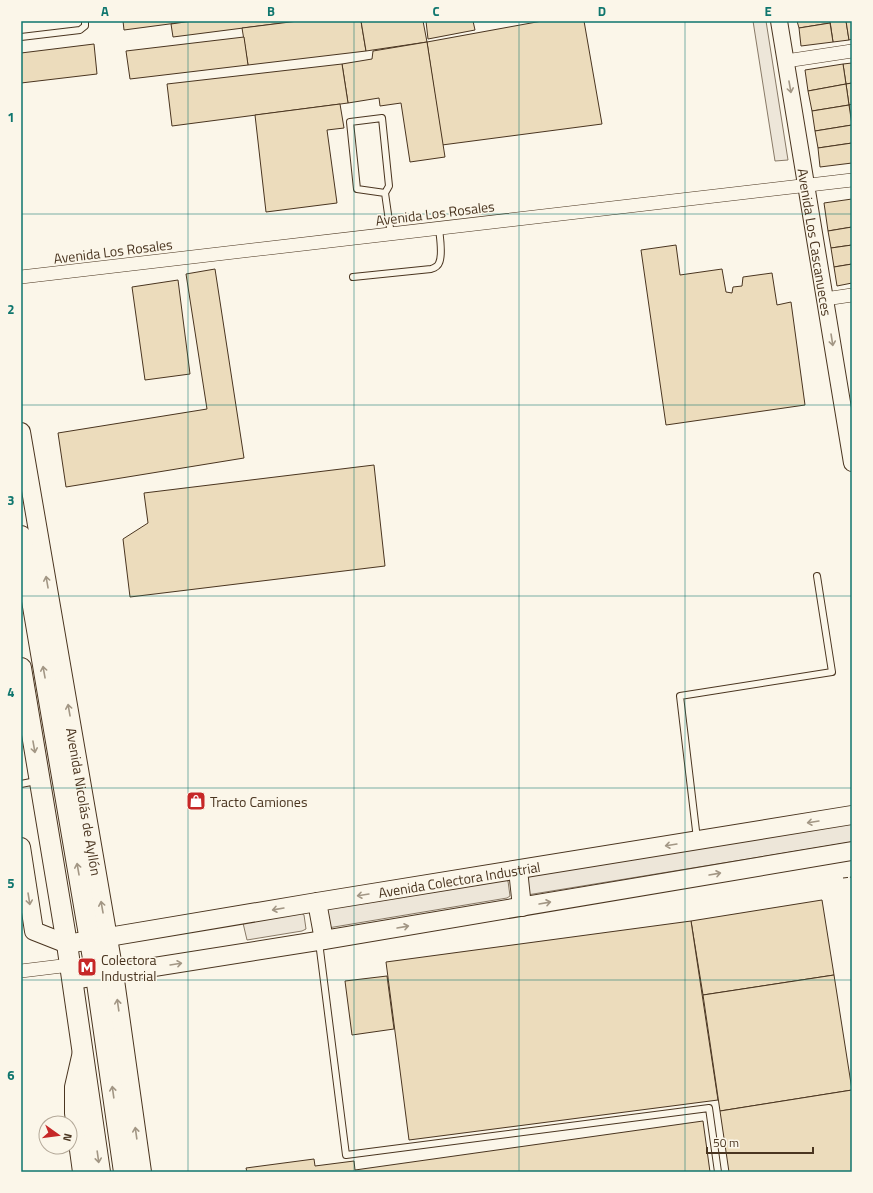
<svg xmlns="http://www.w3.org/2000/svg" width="873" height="1193" font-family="'Titillium Web',sans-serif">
<rect width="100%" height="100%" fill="#fbf6e9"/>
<g fill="#ede6d9" stroke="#887966">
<path d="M 753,21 L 766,21 L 788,160 L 775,161 Z"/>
<path d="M 852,823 L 852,842 L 527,895 L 522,877 Z"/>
<path d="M 505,880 L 508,881 L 510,896 L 507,898 L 328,928 L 322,910 Z"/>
<path d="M 301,913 L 304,915 L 306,929 L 302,931 L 247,940 L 243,923 Z"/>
</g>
<g fill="#ecdcbc" stroke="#4a3520">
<path d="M 123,21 L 192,21 L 124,30 Z"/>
<path d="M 192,21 L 298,21 L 173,37 L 171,24 Z"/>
<path d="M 298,21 L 361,21 L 366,51 L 248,65 L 242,28 Z"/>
<path d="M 361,21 L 423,21 L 427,42 L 366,51 Z"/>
<path d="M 426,21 L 473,21 L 475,30 L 428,39 Z"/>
<path d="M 542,21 L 584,21 L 602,124 L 442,145 L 427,42 Z"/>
<path d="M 797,21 L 830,21 L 830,23 L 799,28 Z"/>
<path d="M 830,21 L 846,21 L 849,40 L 833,42 Z"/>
<path d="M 846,21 L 852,21 L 852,39 L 849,40 Z"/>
<path d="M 830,23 L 833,42 L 801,46 L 799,28 Z"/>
<path d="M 244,37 L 248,65 L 130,79 L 126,51 Z"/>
<path d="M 427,42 L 445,157 L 410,162 L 401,103 L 380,106 L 379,98 L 348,103 L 342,64 L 372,59 L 373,51 Z"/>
<path d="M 94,44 L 97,74 L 21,83 L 21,53 Z"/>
<path d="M 852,63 L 852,83 L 846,84 L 843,64 Z"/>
<path d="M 342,64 L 348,103 L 172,126 L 167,84 Z"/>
<path d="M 843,64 L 846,84 L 808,91 L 805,70 Z"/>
<path d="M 852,83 L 852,104 L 849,105 L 846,84 Z"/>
<path d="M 846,84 L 849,105 L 812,111 L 808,91 Z"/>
<path d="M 340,104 L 344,128 L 327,130 L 337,203 L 266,212 L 255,115 Z"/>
<path d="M 852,104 L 852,124 L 849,105 Z"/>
<path d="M 849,105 L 852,125 L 815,131 L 812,111 Z"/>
<path d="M 852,125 L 852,143 L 818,148 L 815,131 Z"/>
<path d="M 852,143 L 852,163 L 820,167 L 818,148 Z"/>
<path d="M 852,199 L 852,227 L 828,231 L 824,203 Z"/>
<path d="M 852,227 L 852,245 L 831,248 L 828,231 Z"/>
<path d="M 676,245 L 680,275 L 722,269 L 726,292 L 732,293 L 733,287 L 742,286 L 743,277 L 772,273 L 777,305 L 791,302 L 805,405 L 666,425 L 641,250 Z"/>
<path d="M 852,245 L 852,264 L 834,267 L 831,248 Z"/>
<path d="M 852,264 L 852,283 L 837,286 L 834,267 Z"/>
<path d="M 215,269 L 244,458 L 66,487 L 58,433 L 207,409 L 186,274 Z"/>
<path d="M 178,280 L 190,374 L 145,380 L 132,287 Z"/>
<path d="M 374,465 L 385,566 L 130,597 L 123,539 L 148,523 L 144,493 Z"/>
<path d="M 822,900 L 834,975 L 703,995 L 691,921 Z"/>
<path d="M 691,921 L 718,1100 L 409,1140 L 386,962 Z"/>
<path d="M 834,975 L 852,1090 L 720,1111 L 703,995 Z"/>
<path d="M 387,976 L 394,1029 L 352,1035 L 345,981 Z"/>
<path d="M 852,1090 L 852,1172 L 729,1172 L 720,1111 Z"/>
<path d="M 703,1121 L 710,1172 L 247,1172 L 246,1168 L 314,1159 L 315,1166 L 354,1161 L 355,1170 Z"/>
</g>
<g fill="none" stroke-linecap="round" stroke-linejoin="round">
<defs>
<g id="service">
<path d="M 21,37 L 80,30 L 85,26 L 85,21"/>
<path d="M 385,193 L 357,189 L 350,122 L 382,118 L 389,186 L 385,193 L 391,235"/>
<path d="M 353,277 L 431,269 C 434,268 438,266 439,263 C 443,255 440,238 439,229"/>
<path d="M 21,784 L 36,781"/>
<path d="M 697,839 L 680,696 L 832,672 L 817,576"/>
<path d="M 319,942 L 346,1155 L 709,1108 L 718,1172"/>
</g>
<g id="minor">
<path d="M 786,61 L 852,51"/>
<path d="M 21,277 L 852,180"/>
<path d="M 825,299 L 852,295"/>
<path d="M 21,971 L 70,965"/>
</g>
<g id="tertiary">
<path id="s1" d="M 779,21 L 852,463"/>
</g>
<g id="secondary">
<path id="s2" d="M 21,432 L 114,973 L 142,1172"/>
<path id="s3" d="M 21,847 L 34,931 L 67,944 L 317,902 L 852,815"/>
<path d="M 518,870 L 522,907"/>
<path d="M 317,902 L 324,940"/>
<path d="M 72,980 L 324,940 L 852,851"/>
<path d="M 82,1052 L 74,1087 L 74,1113 L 82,1172"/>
</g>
<g id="primary">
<path d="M 21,536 L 96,976 L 124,1172"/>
<path d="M 21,668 L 67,944 L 100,1172"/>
</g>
</defs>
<use href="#service" stroke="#4a3520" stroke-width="8"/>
<use href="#minor" stroke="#4a3520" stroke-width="14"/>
<use href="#tertiary" stroke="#4a3520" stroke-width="18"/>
<use href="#secondary" stroke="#4a3520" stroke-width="20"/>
<use href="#primary" stroke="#4a3520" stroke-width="22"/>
<use href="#service" stroke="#fbf6e9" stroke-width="6"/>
<use href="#minor" stroke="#fbf6e9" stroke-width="13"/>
<use href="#tertiary" stroke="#fbf6e9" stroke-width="16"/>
<use href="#secondary" stroke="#fbf6e9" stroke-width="18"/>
<use href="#primary" stroke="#fbf6e9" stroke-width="20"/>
<path stroke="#4a3520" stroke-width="1" stroke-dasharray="5 2" stroke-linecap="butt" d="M 843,878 L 852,877"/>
</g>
<defs><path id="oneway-shaft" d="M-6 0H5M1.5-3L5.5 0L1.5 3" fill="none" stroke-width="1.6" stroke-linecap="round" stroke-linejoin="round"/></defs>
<g stroke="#a29684">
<use href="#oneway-shaft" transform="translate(790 87) rotate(80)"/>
<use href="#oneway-shaft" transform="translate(832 340) rotate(81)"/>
<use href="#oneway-shaft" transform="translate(47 582) rotate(-100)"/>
<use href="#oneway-shaft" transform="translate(44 672) rotate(-100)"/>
<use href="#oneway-shaft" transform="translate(69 710) rotate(-100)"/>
<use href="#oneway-shaft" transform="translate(34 747) rotate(80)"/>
<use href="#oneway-shaft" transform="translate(813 822) rotate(171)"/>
<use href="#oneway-shaft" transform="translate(671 845) rotate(171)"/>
<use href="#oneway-shaft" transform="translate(78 869) rotate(-100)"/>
<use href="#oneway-shaft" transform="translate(715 874) rotate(-10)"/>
<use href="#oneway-shaft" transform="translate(363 895) rotate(171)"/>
<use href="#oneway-shaft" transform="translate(29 899) rotate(81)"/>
<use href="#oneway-shaft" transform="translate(545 903) rotate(-10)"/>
<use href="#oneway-shaft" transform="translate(102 907) rotate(-100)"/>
<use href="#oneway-shaft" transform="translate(278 909) rotate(170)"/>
<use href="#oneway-shaft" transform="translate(403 927) rotate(-10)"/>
<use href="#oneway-shaft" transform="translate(176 964) rotate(-9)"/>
<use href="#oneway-shaft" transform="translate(118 1005) rotate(-98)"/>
<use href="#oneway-shaft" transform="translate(113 1092) rotate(-98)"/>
<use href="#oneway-shaft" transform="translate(136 1133) rotate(-98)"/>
<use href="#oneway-shaft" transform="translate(98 1157) rotate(82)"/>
</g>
<path fill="none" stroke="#0f766e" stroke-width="1" stroke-opacity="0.55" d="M 188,21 L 188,1172M 354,21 L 354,1172M 519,21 L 519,1172M 685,21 L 685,1172M 21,214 L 852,214M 21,405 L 852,405M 21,596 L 852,596M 21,788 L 852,788M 21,980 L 852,980"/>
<defs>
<symbol id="shop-square" viewBox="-11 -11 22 22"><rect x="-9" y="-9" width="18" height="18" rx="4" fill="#c62828" stroke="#fbf6e9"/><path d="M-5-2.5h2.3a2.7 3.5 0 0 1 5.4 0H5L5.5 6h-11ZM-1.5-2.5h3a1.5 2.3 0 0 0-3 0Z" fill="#fff"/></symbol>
<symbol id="metro-square" viewBox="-11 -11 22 22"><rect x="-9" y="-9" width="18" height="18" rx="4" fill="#c62828" stroke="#fbf6e9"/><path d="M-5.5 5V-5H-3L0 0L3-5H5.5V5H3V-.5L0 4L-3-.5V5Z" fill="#fff"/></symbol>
</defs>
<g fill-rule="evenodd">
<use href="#shop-square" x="185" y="790" width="22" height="22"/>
<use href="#metro-square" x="76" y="956" width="22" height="22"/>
</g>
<g text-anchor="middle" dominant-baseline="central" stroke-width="3" stroke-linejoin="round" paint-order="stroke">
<g font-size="14" fill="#4a3520" stroke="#fbf6e9">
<text transform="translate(435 213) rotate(-7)">Avenida Los Rosales</text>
<text stroke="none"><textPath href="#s1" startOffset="224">Avenida Los Cascanueces</textPath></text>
<text transform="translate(113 251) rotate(-7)">Avenida Los Rosales</text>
<text stroke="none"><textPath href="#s2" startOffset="375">Avenida Nicolás de Ayllón</textPath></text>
<text stroke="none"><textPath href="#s3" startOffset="518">Avenida Colectora Industrial</textPath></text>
</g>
<g font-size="14" fill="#4a3520" stroke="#fbf6e9" text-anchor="start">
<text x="210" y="801">Tracto Camiones</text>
<text x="101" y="959">Colectora<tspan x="101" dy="16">Industrial</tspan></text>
</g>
</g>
<rect width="873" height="1193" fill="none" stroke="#fbf6e9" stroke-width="44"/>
<g transform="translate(58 1135) rotate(104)"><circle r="19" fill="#fbf6e9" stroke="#b4a999"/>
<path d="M0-3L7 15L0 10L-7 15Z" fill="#c62828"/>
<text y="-6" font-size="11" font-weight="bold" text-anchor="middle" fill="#4a3520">N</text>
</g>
<path d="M707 1147v6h106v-6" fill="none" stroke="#4a3520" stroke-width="2"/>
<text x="713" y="1147" font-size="12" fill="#4a3520" stroke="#fbf6e9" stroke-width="3" paint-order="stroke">50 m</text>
<rect x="22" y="22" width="829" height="1149" fill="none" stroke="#0f766e" stroke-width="1.5"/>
<g font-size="13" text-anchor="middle" font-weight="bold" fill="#0f766e">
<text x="105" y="16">A</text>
<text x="271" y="16">B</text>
<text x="436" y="16">C</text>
<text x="602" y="16">D</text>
<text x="768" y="16">E</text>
<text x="11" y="122">1</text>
<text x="11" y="314">2</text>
<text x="11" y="505">3</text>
<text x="11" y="697">4</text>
<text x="11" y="888">5</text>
<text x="11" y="1080">6</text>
</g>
</svg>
